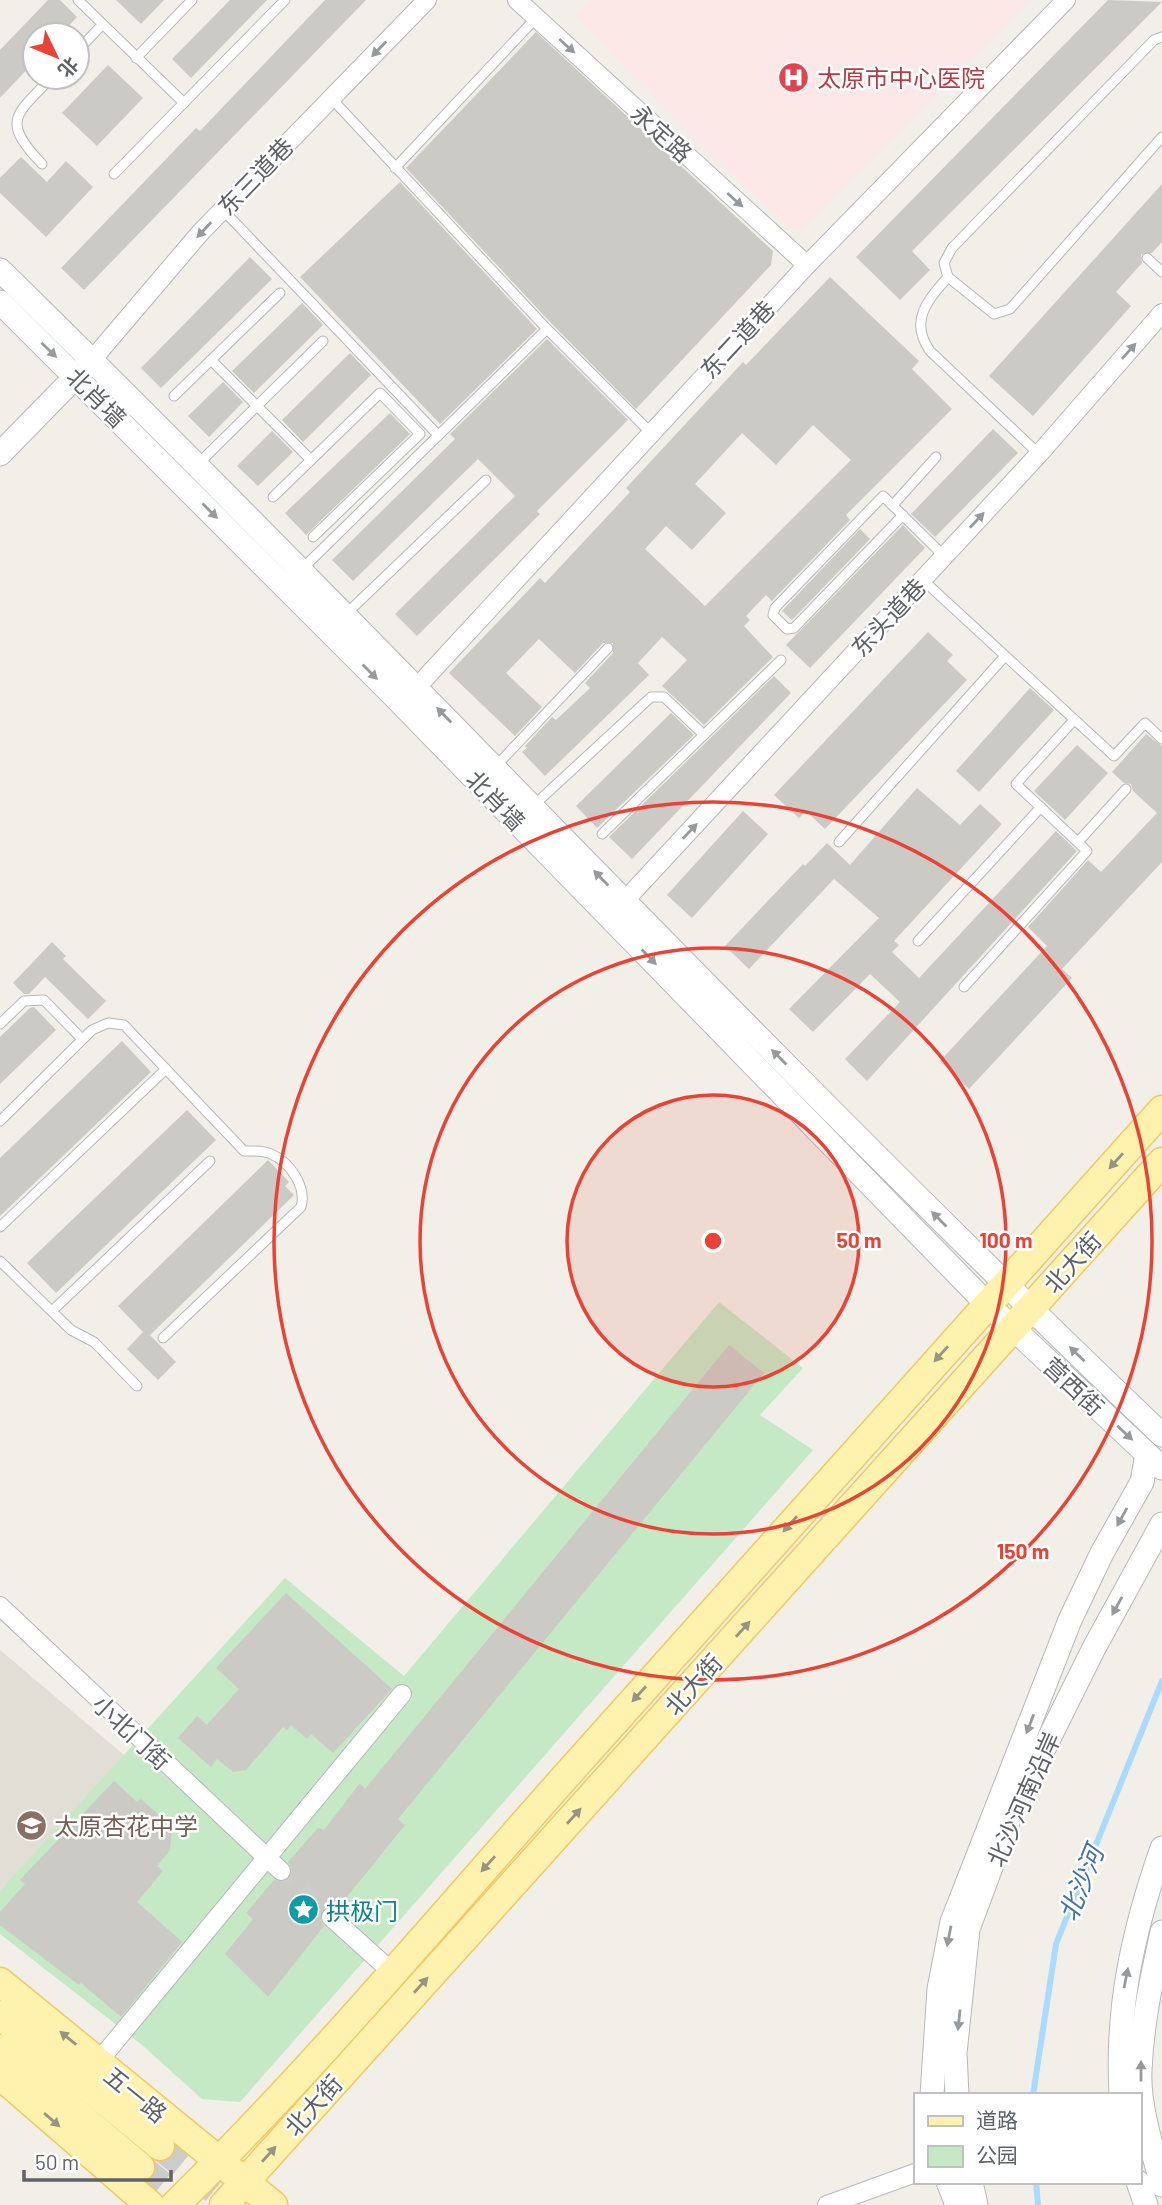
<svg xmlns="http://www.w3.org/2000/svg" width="1162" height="2205" font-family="Barlow,'Noto Sans SC',sans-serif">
<rect width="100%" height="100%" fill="#f1efe8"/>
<path fill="#e1ded6" d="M 0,1650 L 124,1755 L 0,1894 Z"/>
<path fill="#fce8e6" d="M 591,0 L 1030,0 L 800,231 L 788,227 L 693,137 L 576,16 Z"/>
<path fill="#c5e8c5" d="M 719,1302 L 803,1368 L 760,1415 L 813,1450 L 240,2102 L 202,2099 L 141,2044 L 0,1934 L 0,1891 L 285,1578 L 404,1676 Z"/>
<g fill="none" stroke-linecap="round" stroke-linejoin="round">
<g stroke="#aadaff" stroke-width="6">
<path d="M 1033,2095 L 1056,1944 L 1162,1681"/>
<path d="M 1036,2182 L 1038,2205"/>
</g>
</g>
<g fill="#cccac5" fill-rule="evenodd">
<path d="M 48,0 L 60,0 L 77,17 L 60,35 L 35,35 L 35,61 L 0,98 L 0,50 Z"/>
<path d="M 116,0 L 164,0 L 141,24 Z"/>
<path d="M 230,0 L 267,0 L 191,78 L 172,59 Z"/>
<path d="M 325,0 L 366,0 L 84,290 L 61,268 L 196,128 L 200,131 Z"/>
<path d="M 1108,0 L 1162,2 L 912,251 L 930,270 L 900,300 L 856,257 Z"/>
<path d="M 536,32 L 773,251 L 771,265 L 636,409 L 552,324 L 406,168 Z"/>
<path d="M 108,65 L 143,98 L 97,146 L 62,113 Z"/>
<path d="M 21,157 L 47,182 L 66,161 L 93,187 L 46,237 L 0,193 L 0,178 Z"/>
<path d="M 400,182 L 537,329 L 440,424 L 300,277 Z"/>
<path d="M 1162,184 L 1162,242 L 1152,253 L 1141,254 L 1142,263 L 1116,292 L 1131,306 L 1033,416 L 989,376 Z"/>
<path d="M 250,257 L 272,279 L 161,388 L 141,368 Z"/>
<path d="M 830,277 L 919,361 L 912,369 L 952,409 L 846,515 L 850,520 L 772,601 L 766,595 L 746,616 L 750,620 L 744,626 L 773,657 L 704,725 L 662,686 L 687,660 L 662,637 L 638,663 L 649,675 L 545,776 L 522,752 L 527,748 L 525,746 L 552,717 L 556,720 L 590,688 L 585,683 L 613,653 L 613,643 L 603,643 L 575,673 L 539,639 L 506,673 L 542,707 L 515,736 L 449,673 L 540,578 L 545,583 L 630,492 L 626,488 L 743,362 L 746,365 ZM 813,425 L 851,460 L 705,606 L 645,549 L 666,526 L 692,550 L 726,513 L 695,484 L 742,433 L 776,465 Z"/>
<path d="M 302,303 L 323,325 L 254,393 L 232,371 Z"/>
<path d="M 547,339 L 628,420 L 537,511 L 540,514 L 417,636 L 395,614 L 515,496 L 478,459 L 353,581 L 332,560 L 455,439 L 450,434 Z"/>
<path d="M 350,353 L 371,375 L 303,442 L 282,420 Z"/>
<path d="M 223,382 L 243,402 L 209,437 L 188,416 Z"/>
<path d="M 390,413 L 410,434 L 306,535 L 285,513 Z"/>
<path d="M 993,429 L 1018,453 L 935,537 L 911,514 Z"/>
<path d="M 272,431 L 293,452 L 258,486 L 237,466 Z"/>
<path d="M 903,525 L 925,548 L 810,668 L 786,645 Z"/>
<path d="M 860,529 L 870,539 L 792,620 L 782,611 Z"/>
<path d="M 928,632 L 953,655 L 947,661 L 967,680 L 825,829 L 806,811 L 799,818 L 774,795 Z"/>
<path d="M 774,676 L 791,693 L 632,859 L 609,837 Z"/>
<path d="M 1030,688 L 1054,710 L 979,792 L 956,771 Z"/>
<path d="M 671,713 L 694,735 L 597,828 L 576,806 Z"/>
<path d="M 1146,734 L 1162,746 L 1162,862 L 1062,969 L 1072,978 L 969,1089 L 940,1061 L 1047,946 L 1028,927 L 1088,860 L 1101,872 L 1157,813 L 1133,791 L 1131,784 L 1124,783 L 1112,772 Z"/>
<path d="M 1077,745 L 1108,773 L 1065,820 L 1034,791 Z"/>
<path d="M 917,788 L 960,825 L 980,804 L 1002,824 L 894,941 L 899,945 L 892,952 L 919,978 L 1056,831 L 1077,851 L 867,1081 L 845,1059 L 900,1002 L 870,974 L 813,1032 L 789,1009 L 879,918 L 834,879 L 749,969 L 725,946 L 803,864 L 805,866 L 827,843 L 850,865 Z"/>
<path d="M 743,811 L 768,834 L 692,918 L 667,895 Z"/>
<path d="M 52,942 L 66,956 L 63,959 L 106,1001 L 88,1019 L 45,977 L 29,994 L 24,994 L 13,983 Z"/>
<path d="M 34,1007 L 56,1030 L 0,1084 L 0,1037 L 30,1008 Z"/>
<path d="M 122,1041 L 151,1072 L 0,1216 L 0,1158 Z"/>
<path d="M 187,1110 L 216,1140 L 56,1293 L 27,1263 Z"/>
<path d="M 268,1160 L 289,1182 L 285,1186 L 294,1195 L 150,1335 L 176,1362 L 158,1380 L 127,1349 L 143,1332 L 118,1306 Z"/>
<path d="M 729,1345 L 764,1373 L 398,1819 L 405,1825 L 338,1908 L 328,1906 L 322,1910 L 320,1920 L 324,1926 L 268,1997 L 225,1954 L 253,1919 L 246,1913 L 274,1880 L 284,1882 L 290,1878 L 292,1868 L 288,1862 L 318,1828 L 324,1830 L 360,1783 L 365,1789 Z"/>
<path d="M 286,1593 L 392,1689 L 333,1753 L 311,1734 L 307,1739 L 291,1725 L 287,1730 L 283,1727 L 246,1770 L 233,1772 L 217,1759 L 211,1767 L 178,1738 L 197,1716 L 207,1725 L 239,1689 L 216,1668 Z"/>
<path d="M 114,1781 L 137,1802 L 141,1799 L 172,1827 L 170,1850 L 157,1866 L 163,1871 L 137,1902 L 182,1942 L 121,2017 L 81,1983 L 79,1985 L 0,1925 L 0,1912 L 25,1884 L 20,1880 Z"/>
</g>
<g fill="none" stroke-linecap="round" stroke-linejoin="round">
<path stroke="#ccccc8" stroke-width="18" stroke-dasharray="18 9" stroke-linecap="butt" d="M 281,1871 L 331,1917"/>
<g stroke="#ccccc8" stroke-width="28" stroke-dasharray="28 14" stroke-linecap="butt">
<path d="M 160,2146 L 233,2205"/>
<path d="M 140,2167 L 185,2205"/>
</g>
<defs>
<g id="service">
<path d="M 78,0 L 184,103"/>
<path d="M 1162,37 L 1154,40 L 952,248 L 944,263 L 948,277 L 994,314 L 1010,309 L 1162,137"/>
<path d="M 77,51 L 102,25"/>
<path d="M 136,58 L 192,0"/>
<path d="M 331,98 L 547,329 L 651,433"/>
<path d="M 42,164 C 0,120 16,115 52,77"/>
<path d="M 395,168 L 536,18"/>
<path d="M 114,174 L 285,0"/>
<path d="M 223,210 L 438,435"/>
<path d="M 1147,258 L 1162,272"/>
<path d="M 948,277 C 927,301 909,321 930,351 L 1039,454"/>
<path d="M 211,360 L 311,460"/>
<path d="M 174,396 L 280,293"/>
<path d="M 197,465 L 323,341"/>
<path d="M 273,497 L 380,393 L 420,434 L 313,537"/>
<path d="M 893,505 L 936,457"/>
<path d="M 903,515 L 794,628 L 787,629 L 773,615 L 775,608 L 883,496 L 944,556"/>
<path d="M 302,569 L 547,329"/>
<path d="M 923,580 L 1114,756 L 1145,723 L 1162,739"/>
<path d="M 346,614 L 486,480"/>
<path d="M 496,766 L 608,648"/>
<path d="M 533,806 L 651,697 L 664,697 L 704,735"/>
<path d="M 602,834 L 781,660"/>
<path d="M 839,842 L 1005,656"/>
<path d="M 1078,842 L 1126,789"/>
<path d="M 918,941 L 1041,807"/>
<path d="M 964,987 L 1087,851 L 1016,784 L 1074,720"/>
<path d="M 0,1024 L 24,1001 L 44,1000 L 82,1039"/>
<path d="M 0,1121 L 92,1030 L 108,1023 L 124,1025 L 244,1151 C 251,1151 264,1150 271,1154 C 290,1162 307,1187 301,1207 L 163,1338"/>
<path d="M 0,1227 L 166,1069"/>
<path d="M 0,1261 L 71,1330 L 94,1342 L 137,1386"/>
<path d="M 52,1311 L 210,1161"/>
</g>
<g id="minor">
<path d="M 517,0 L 807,265"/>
<path d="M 92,360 L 200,233 L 427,0"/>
<path d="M 417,687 L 807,265 L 1066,0"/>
<path d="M 617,909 L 1039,454 L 1162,313"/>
<path d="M 0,1606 L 281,1871"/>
<path d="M 331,1917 L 392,1972"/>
<path d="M 98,2062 L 402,1694"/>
<path d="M 827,2205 L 915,2173"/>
</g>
<g id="tertiary">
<path d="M 0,270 C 392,654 765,1057 1162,1435"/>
<path d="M 0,302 L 390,692 L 986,1303 L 1162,1468"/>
<path d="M 0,454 L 87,365"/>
<path d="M 1162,1932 C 1152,1977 1142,2023 1140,2070 C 1138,2105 1153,2151 1162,2185"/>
<path d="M 932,2095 L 939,1989 L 952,1922 L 1070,1620 L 1102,1553 L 1142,1482 L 1147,1454"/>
<path d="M 957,2095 L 955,2053 L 968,1929 L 1009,1819 L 1094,1648 L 1162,1524"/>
<path d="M 1121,2095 C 1116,2007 1133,1931 1162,1848"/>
<path d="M 948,2182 L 957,2205"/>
<path d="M 971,2182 L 976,2205"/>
<path d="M 1138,2182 L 1146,2205"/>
</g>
<g id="primary">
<path d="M 0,1982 L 273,2205"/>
<path d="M 0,2015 L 160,2146"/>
<path d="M 0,2049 L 140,2167"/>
<path d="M 0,2075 L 150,2205"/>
<path d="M 175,2205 C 316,2067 443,1914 574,1767 C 769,1547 965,1328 1162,1110"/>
<path d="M 224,2205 L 1162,1162"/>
</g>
</defs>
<use href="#service" stroke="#b5b8bc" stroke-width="11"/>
<use href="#minor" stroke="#b5b8bc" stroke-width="20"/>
<use href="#tertiary" stroke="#b5b8bc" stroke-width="25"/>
<use href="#primary" stroke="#f2c960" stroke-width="31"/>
<use href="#service" stroke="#fff" stroke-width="9"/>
<use href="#minor" stroke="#fff" stroke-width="18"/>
<use href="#tertiary" stroke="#fff" stroke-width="23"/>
<use href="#primary" stroke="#fff2af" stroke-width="28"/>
</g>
<defs><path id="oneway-solid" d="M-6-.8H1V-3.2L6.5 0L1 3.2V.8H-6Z" transform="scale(1.75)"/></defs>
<g fill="#979a9d">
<use href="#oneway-solid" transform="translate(567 46) rotate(42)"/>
<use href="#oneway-solid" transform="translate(379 49) rotate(134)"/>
<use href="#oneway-solid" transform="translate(735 200) rotate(42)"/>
<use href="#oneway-solid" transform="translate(204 230) rotate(133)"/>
<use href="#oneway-solid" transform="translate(49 350) rotate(44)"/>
<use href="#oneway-solid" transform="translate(1129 351) rotate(-49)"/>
<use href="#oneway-solid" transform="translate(210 511) rotate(45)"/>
<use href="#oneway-solid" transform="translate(977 520) rotate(-47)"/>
<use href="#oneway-solid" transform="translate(370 672) rotate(45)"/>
<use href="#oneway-solid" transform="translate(444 715) rotate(-134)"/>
<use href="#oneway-solid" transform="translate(690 831) rotate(-47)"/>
<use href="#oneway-solid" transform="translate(601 878) rotate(-134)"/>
<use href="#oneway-solid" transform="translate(649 957) rotate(46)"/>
<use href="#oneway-solid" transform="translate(779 1057) rotate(-135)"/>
<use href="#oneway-solid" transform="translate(939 1219) rotate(-135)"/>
<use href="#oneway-solid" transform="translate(1077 1354) rotate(-136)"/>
<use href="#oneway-solid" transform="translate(1125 1433) rotate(43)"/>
<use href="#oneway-solid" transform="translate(1122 1517) rotate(119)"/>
<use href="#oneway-solid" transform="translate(1117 1606) rotate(119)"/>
<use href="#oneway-solid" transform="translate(1030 1724) rotate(111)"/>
<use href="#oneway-solid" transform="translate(949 1936) rotate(101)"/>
<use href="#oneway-solid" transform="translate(1126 1978) rotate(-79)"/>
<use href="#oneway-solid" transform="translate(959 2020) rotate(96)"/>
<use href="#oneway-solid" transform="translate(1141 2071) rotate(-90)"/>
</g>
<g fill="#979581">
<use href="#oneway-solid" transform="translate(1116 1161) rotate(132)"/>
<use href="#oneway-solid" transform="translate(941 1354) rotate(132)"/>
<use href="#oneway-solid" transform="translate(790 1524) rotate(132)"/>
<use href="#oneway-solid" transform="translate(743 1629) rotate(-48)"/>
<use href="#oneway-solid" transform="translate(639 1694) rotate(132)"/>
<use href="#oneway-solid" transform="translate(574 1816) rotate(-48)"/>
<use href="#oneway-solid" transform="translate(488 1864) rotate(132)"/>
<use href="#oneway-solid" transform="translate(421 1985) rotate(-48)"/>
<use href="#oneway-solid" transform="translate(68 2038) rotate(-141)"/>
<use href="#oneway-solid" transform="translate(52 2120) rotate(41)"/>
<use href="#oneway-solid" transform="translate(269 2154) rotate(-48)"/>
</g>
<circle cx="713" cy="1241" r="146" fill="#ea4335" fill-opacity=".12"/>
<g fill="none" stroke="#ea4335" stroke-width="3.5">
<circle cx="713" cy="1241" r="146"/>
<circle cx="713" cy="1241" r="293"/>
<circle cx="713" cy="1241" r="439"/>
</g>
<defs>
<symbol id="hospital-disc" viewBox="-11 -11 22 22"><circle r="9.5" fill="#e0444e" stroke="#fff"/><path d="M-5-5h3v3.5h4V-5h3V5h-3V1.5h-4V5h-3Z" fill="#fff"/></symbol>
<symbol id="school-disc" viewBox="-11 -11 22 22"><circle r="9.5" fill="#8d6e63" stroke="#fff"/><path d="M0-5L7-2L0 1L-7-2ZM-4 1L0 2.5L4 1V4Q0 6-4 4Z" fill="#fff"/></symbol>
<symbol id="sight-disc" viewBox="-11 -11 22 22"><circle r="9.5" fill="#0f9aa8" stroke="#fff"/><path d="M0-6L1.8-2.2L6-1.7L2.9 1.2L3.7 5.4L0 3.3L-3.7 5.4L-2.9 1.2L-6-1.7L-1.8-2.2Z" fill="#fff"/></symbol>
</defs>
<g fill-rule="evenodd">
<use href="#hospital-disc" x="776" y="60" width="35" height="35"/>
<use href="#school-disc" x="14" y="1808" width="35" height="35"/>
<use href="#sight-disc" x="286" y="1892" width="35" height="35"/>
</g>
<g text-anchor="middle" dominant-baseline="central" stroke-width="5" stroke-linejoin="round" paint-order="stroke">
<g font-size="24" fill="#be3a42" stroke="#fff" text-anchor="start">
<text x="817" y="77">太原市中心医院</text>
</g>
<g font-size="24" fill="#5f6368" stroke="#fff">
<text transform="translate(662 133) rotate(42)">永定路</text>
<text transform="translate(255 176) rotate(-46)">东三道巷</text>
<text transform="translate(737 339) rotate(-47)">东二道巷</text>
<text transform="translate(97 397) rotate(45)">北肖墙</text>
<text transform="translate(888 617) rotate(-47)">东头道巷</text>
<text transform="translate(496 800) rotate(46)">北肖墙</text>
<text transform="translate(1072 1262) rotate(-48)">北大街</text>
<text transform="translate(1074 1386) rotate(43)">营西街</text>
<text transform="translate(693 1684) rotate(-48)">北大街</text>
<text transform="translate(132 1732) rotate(43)">小北门街</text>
<text transform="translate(1023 1799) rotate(-66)">北沙河南沿岸</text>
<text transform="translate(136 2094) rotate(39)">五一路</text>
<text transform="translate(313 2105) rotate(-48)">北大街</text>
</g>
<g font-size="24" fill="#785e54" stroke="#fff" text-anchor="start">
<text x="54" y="1825">太原杏花中学</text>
</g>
<g font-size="24" fill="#0d838f" stroke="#fff" text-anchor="start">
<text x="326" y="1910">拱极门</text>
</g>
<g font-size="26" font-style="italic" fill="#4174aa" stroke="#fff">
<text transform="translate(1080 1883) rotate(-68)">北沙河</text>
</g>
</g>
<circle cx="713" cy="1241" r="10" fill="#ea4335" stroke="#fff" stroke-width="3.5"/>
<g font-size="21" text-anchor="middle" font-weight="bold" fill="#ea4335" stroke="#fff" stroke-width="5" stroke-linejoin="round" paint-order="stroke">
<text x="859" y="1248">50 m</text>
<text x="1006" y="1248">100 m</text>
<text x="1023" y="1559">150 m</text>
</g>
<rect x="914" y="2093" width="228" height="91" fill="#ffffff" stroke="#bfc1c3" stroke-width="2"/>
<rect x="928" y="2116" width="35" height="10" fill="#fff2af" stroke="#bfc1c3" stroke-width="2"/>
<text x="976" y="2128" font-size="21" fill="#5f6368">道路</text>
<rect x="928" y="2146" width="35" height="21" fill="#c5e8c5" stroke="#bfc1c3" stroke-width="2"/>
<text x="976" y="2163" font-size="21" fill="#5f6368">公园</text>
<g transform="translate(56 56) rotate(133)"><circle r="33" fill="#ffffff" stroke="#bfc1c3" stroke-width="2"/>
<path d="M0-5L12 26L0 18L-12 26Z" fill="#ea4335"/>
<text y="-10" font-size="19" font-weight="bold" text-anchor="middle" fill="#5f6368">北</text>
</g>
<path d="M24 2170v10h147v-10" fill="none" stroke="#5f6368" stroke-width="3.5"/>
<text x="35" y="2170" font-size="21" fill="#5f6368" stroke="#ffffff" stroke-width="5" paint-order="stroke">50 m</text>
</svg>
